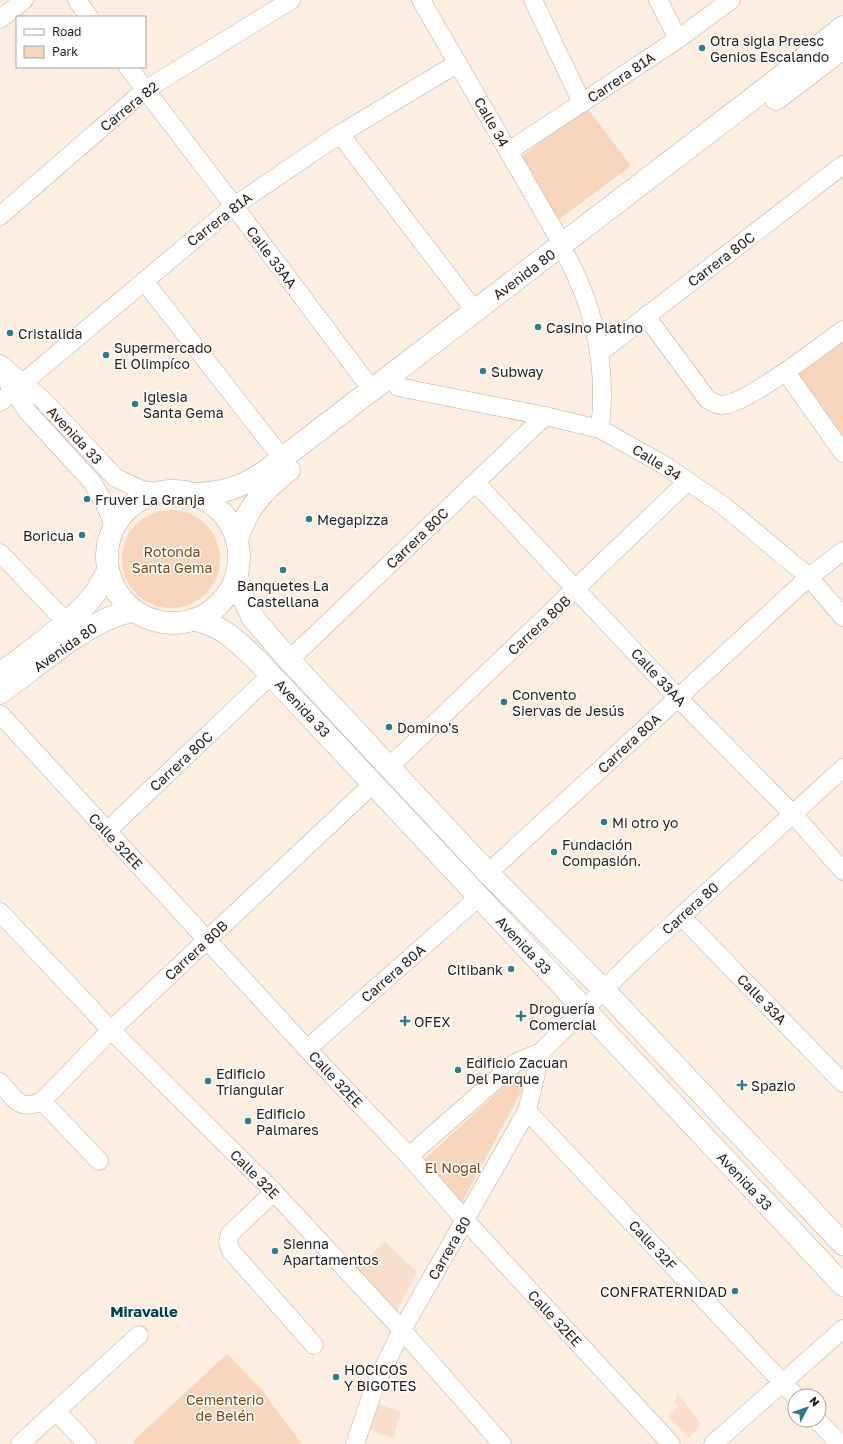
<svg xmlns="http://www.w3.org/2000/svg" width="843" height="1444" font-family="'Golos Text',sans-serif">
<rect width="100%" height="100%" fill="#fdeee2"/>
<g fill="#f9dfcb">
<path d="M 385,1242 L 417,1272 L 396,1314 L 355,1270 Z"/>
<path d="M 677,1393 L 701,1424 L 689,1438 L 668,1417 L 678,1406 L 675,1402 Z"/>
<path d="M 378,1404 L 401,1412 L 393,1438 L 369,1430 Z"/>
</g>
<g fill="#f8d6bb">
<path d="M 587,108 L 631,166 L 559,219 L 518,159 Z"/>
<path d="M 843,334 L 843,447 L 790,373 Z"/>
<circle cx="171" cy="559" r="49"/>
<path d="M 520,1072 L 524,1086 L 457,1212 L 419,1164 Z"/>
<path d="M 227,1354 L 260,1388 L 302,1444 L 135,1444 L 133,1441 Z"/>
</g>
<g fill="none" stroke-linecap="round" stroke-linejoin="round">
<defs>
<g id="minor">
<path d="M 77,0 L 89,17"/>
<path d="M 421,0 L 562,244"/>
<path d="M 533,0 L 582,103"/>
<path d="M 658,0 L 678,39"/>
<path d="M 0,19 L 24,0"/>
<path d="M 128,67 L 234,206 L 372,390"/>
<path d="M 340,134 L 475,311"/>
<path d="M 509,151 L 678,39 L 731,0"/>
<path d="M 0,216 L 145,90 L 291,0"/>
<path d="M 567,257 C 596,311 607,368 600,429"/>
<path d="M 144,281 L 282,458"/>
<path d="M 646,316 L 708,400 C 712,402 718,405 722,405 C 745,405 821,346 843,330"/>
<path d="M 600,352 L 843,165"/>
<path d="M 0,364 L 42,399 L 116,478 L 142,490 L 157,492"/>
<path d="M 786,372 L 843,453"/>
<path d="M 7,381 L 27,411 L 92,482 L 105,504 L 114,526"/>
<path d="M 398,387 L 545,416 L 600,429 L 664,465 L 724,506 L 809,577 L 843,617"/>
<path d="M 0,402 L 234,206 L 340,134 L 458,63"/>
<path d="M 476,483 L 678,698 L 793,814 L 843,871"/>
<path d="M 0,553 L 66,622"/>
<path d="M 289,660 L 545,416"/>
<path d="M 0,714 L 307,1049 L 409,1156 L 465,1220 L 671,1444"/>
<path d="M 389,767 L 688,481"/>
<path d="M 107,831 L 271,675"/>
<path d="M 488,873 L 809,577 L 843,551"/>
<path d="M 0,912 L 111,1030 L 274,1192 L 402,1330 L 502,1444"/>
<path d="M 681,916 L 843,1083"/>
<path d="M 307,1049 L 479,897"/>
<path d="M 0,1082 C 14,1098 19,1112 42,1101 L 111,1030 L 373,784"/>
<path d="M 42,1101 L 99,1161"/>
<path d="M 527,1111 L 795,1396"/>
<path d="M 409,1156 L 515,1063 L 541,1052"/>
<path d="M 274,1192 L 230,1234 L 228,1242 L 231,1251 L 314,1345"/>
<path d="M 56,1411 L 87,1444"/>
<path d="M 817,1420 L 840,1444"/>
<path d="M 20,1444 L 139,1335"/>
<path d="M 355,1444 L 376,1383 L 402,1330 L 527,1111 L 541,1052 L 641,953 L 843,768"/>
<path d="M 713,1444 L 843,1329"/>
</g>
<g id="major">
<path d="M 776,99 L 843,48"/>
<circle cx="173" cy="557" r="66"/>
<path d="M 193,494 C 222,493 238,489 263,473 L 769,86 L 843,27"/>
<path d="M 237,540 C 247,507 263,491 289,470"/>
<path d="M 237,576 L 243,598 L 253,618 L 289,660 L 488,873 L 604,990 L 843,1244"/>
<path d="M 195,620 C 224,626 236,641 257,660 L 843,1285"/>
<path d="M 0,674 C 28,652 76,620 96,592 C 100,585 104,578 108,571"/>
<path d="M 0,693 C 35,668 92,616 134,611"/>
</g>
</defs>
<use href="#minor" stroke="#bfac9e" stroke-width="19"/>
<use href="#major" stroke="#bfac9e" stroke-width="23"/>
<use href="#minor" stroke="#fff" stroke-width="18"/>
<use href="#major" stroke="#fff" stroke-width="22"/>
</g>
<g fill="#347b87" stroke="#fff" stroke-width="1.5">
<circle cx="702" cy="48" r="4"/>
<circle cx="538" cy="327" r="4"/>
<circle cx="10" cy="333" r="4"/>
<circle cx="106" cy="355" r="4"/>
<circle cx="483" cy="371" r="4"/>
<circle cx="135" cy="404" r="4"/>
<circle cx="87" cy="499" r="4"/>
<circle cx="309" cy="519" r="4"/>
<circle cx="82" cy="535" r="4"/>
<circle cx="283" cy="570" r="4"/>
<circle cx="504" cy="702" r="4"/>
<circle cx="389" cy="727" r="4"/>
<circle cx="604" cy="822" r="4"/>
<circle cx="554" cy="852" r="4"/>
<circle cx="511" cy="969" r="4"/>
<path d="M519 1010h4v4h4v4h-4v4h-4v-4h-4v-4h4z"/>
<path d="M403 1015h4v4h4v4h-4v4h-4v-4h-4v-4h4z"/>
<circle cx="458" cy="1070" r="4"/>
<circle cx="208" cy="1081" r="4"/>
<path d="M740 1079h4v4h4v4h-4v4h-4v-4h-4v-4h4z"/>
<circle cx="248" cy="1121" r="4"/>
<circle cx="275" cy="1251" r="4"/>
<circle cx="735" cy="1291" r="4"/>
<circle cx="336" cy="1377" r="4"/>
</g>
<g text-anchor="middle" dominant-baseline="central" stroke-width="3" stroke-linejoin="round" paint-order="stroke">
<g font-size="14" fill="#241d18" stroke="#fff" text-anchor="start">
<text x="710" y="40">Otra sigla Preesc<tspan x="710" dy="16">Genios Escalando</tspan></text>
<text x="546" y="327">Casino Platino</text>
<text x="18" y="333">Cristalida</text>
<text x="114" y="347">Supermercado<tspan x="114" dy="16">El Olimpíco</tspan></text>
<text x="491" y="371">Subway</text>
<text x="143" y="396">Iglesia<tspan x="143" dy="16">Santa Gema</tspan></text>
<text x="95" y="499">Fruver La Granja</text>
<text x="317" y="519">Megapizza</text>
<text x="74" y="535" text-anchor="end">Boricua</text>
<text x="283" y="585" text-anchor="middle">Banquetes La<tspan x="283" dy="16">Castellana</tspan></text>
<text x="512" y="694">Convento<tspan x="512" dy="16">Siervas de Jesús</tspan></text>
<text x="397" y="727">Domino's</text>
<text x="612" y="822">Mi otro yo</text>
<text x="562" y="844">Fundación<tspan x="562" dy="16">Compasión.</tspan></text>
<text x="503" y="969" text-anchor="end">Citibank</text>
<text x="529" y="1008">Droguería<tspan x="529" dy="16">Comercial</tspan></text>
<text x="414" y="1021">OFEX</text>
<text x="466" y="1062">Edificio Zacuan<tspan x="466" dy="16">Del Parque</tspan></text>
<text x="216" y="1073">Edificio<tspan x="216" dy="16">Triangular</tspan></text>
<text x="751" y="1085">Spazio</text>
<text x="256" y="1113">Edificio<tspan x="256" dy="16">Palmares</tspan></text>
<text x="283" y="1243">Sienna<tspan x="283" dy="16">Apartamentos</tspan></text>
<text x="727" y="1291" text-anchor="end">CONFRATERNIDAD</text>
<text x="344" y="1369">HOCICOS<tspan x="344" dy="16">Y BIGOTES</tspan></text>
</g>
<g font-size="14" fill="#241d18" stroke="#fff">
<text transform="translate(621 77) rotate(-34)">Carrera 81A</text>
<text transform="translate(129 106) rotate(-39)">Carrera 82</text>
<text transform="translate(492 122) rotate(60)">Calle 34</text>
<text transform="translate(219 219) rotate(-38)">Carrera 81A</text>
<text transform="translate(272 257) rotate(53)">Calle 33AA</text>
<text transform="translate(721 259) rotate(-37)">Carrera 80C</text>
<text transform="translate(524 274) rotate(-37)">Avenida 80</text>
<text transform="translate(75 435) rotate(47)">Avenida 33</text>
<text transform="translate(657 462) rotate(32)">Calle 34</text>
<text transform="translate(417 538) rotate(-44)">Carrera 80C</text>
<text transform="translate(539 625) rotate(-43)">Carrera 80B</text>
<text transform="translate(65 647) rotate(-35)">Avenida 80</text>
<text transform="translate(659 677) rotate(47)">Calle 33AA</text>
<text transform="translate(303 708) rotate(47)">Avenida 33</text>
<text transform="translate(629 743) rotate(-43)">Carrera 80A</text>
<text transform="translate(181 761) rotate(-43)">Carrera 80C</text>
<text transform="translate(116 841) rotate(47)">Calle 32EE</text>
<text transform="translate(690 908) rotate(-42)">Carrera 80</text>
<text transform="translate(524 945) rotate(47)">Avenida 33</text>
<text transform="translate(196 950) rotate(-43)">Carrera 80B</text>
<text transform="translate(393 973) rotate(-41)">Carrera 80A</text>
<text transform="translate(762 999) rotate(46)">Calle 33A</text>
<text transform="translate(336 1079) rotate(47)">Calle 32EE</text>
<text transform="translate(255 1174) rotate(45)">Calle 32E</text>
<text transform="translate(745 1181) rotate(47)">Avenida 33</text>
<text transform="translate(653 1245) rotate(47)">Calle 32F</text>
<text transform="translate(449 1248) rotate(-60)">Carrera 80</text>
<text transform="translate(555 1318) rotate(47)">Calle 32EE</text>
</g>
<g font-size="14" fill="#794716" stroke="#fff">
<text x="172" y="551">Rotonda<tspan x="172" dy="16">Santa Gema</tspan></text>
<text x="453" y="1167">El Nogal</text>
<text x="225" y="1399">Cementerio<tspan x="225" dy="16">de Belén</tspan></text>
</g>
<g font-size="15" font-weight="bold" fill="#00414a" stroke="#fff">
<text x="144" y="1311">Miravalle</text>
</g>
</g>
<rect x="16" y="16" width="130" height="52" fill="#ffffff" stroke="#a7a5a3"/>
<rect x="24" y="29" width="20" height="6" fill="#ffffff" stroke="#a7a5a3"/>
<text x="52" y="36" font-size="12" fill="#241d18">Road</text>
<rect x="24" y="46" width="20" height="12" fill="#f8d6bb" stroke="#a7a5a3"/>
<text x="52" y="56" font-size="12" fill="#241d18">Park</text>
<g transform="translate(807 1408) rotate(49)"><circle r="19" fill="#ffffff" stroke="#a7a5a3"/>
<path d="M0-3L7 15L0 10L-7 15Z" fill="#347b87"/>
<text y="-6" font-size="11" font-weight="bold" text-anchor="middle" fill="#241d18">N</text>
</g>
</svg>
